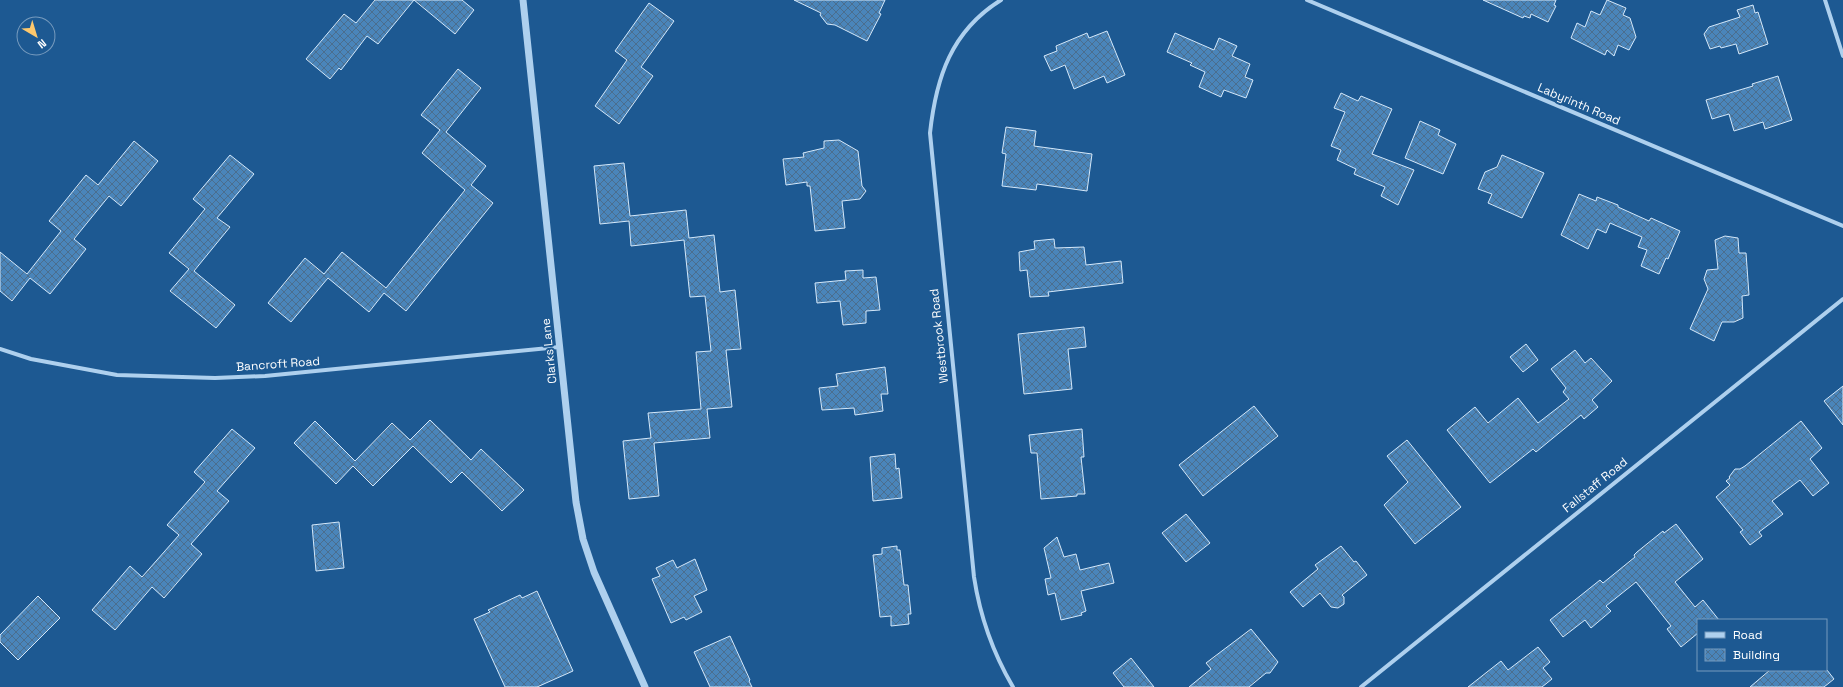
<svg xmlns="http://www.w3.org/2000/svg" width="1843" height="687" font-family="'Space Grotesk',sans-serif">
<defs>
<pattern id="building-cross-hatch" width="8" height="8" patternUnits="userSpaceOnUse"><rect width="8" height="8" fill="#4a85ba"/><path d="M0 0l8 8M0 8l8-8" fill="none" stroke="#4b6e8e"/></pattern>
</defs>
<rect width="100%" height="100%" fill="#1d5992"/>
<g fill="url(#building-cross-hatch)" stroke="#d4e8fa">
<path d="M 375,0 L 462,0 L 474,10 L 455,34 L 414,0 L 378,44 L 367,36 L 341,70 L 339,68 L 330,79 L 306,59 L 344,14 L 356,23 Z"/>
<path d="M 794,0 L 885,0 L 879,13 L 881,14 L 867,41 L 835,25 L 827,24 L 820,15 L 821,13 Z"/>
<path d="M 1483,0 L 1556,0 L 1554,5 L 1556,6 L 1548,22 L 1531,14 L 1530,18 L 1524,16 L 1523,18 Z"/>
<path d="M 1607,0 L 1626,8 L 1623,15 L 1630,18 L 1636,37 L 1629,50 L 1618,45 L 1614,56 L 1607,50 L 1605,55 L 1571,38 L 1577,23 L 1585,27 L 1591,11 L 1600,15 Z"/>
<path d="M 649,3 L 674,21 L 641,67 L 653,76 L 619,124 L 595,106 L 627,60 L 615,51 Z"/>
<path d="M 1753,5 L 1755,13 L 1758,12 L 1768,44 L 1739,54 L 1736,44 L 1721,48 L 1720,46 L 1710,49 L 1704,34 L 1709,27 L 1740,17 L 1737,10 Z"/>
<path d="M 1107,31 L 1125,75 L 1107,83 L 1104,76 L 1074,89 L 1065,65 L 1051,71 L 1044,56 L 1057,51 L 1056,46 L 1087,33 L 1089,38 Z"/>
<path d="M 1175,33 L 1214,50 L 1219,38 L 1237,46 L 1232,56 L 1250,64 L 1245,77 L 1253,80 L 1246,98 L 1224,90 L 1221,97 L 1199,87 L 1205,72 L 1190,65 L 1192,63 L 1167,52 Z"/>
<path d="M 458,69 L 481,88 L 446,132 L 486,166 L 471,185 L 493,203 L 406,311 L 384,293 L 369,312 L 328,278 L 291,322 L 268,303 L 305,258 L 324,274 L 342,252 L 386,288 L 465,190 L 422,153 L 440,130 L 421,115 Z"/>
<path d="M 1778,76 L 1792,120 L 1765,129 L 1763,122 L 1734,131 L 1729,114 L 1712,119 L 1706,100 L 1753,86 L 1752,84 Z"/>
<path d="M 1341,93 L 1358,101 L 1361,96 L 1392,109 L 1372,154 L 1414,170 L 1398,205 L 1381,196 L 1385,187 L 1354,174 L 1356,169 L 1337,160 L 1341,150 L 1331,146 L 1345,112 L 1334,108 Z"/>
<path d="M 1420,121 L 1440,130 L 1438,135 L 1456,144 L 1443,174 L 1405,158 Z"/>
<path d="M 1006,127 L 1036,131 L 1034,146 L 1092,154 L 1087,191 L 1037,184 L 1036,190 L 1002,186 L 1006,154 L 1002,153 Z"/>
<path d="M 839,140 L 858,151 L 862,186 L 866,191 L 860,199 L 842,201 L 845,228 L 815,231 L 810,186 L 807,186 L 807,182 L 786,185 L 783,159 L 804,157 L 803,153 L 824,148 L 824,141 Z"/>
<path d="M 134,141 L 158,161 L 121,206 L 109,196 L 74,239 L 86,249 L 50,294 L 30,278 L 12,301 L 0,291 L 0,252 L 27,274 L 61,231 L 49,221 L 86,175 L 98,185 Z"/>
<path d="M 230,155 L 254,174 L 217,218 L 230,227 L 194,271 L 235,305 L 216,328 L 170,291 L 189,269 L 169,253 L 205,209 L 193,199 Z"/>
<path d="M 1502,155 L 1544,173 L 1522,218 L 1488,203 L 1492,194 L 1478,189 L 1485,172 L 1497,167 Z"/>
<path d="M 624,163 L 630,216 L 686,210 L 689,238 L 714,235 L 720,292 L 735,290 L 741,349 L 726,350 L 732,407 L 707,409 L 710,438 L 654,443 L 659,496 L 629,499 L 623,441 L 651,438 L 648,413 L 701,409 L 696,352 L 711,351 L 705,296 L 690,297 L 684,240 L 631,246 L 629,221 L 600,224 L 594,166 Z"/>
<path d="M 1579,194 L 1596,201 L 1597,197 L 1618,205 L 1618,207 L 1649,221 L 1651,218 L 1680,231 L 1668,259 L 1666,258 L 1659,274 L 1641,266 L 1647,250 L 1638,247 L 1642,237 L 1610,223 L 1606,233 L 1597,229 L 1588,249 L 1561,235 Z"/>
<path d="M 1725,236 L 1738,238 L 1739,253 L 1746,253 L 1749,295 L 1742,296 L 1743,318 L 1734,322 L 1722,322 L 1714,341 L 1690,329 L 1708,289 L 1704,279 L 1707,270 L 1718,269 L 1715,240 Z"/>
<path d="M 1054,239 L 1055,248 L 1084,247 L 1086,265 L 1121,261 L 1123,283 L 1048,292 L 1049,296 L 1030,297 L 1027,270 L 1020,271 L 1019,252 L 1035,249 L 1034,241 Z"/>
<path d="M 863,270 L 863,278 L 876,277 L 880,310 L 866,311 L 866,323 L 843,325 L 840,301 L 817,303 L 815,283 L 846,280 L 845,271 Z"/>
<path d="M 1084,327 L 1086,347 L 1068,349 L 1072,389 L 1024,394 L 1018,334 Z"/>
<path d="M 1526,344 L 1538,360 L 1523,372 L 1510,357 Z"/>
<path d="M 1575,350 L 1585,363 L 1591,358 L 1612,381 L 1592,400 L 1598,407 L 1584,419 L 1581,415 L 1536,452 L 1533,449 L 1490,483 L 1447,430 L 1475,407 L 1488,423 L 1518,398 L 1538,423 L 1569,399 L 1563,392 L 1566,388 L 1551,369 Z"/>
<path d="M 885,367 L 888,394 L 881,394 L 883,411 L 855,415 L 854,408 L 822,410 L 819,388 L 838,386 L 836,374 Z"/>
<path d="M 1843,386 L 1843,425 L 1824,401 Z"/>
<path d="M 1254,406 L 1278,436 L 1203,496 L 1179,465 Z"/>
<path d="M 430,420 L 471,460 L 481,449 L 524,490 L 502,511 L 462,472 L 451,483 L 413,446 L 373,486 L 353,466 L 336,484 L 294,443 L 315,421 L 355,461 L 392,423 L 410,440 Z"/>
<path d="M 1801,421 L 1822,448 L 1810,459 L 1829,483 L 1813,496 L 1800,480 L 1772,501 L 1783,514 L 1759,532 L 1762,536 L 1750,545 L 1740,532 L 1743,530 L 1716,497 L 1730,485 L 1726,481 L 1730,478 L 1729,477 L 1735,469 L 1740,469 L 1745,466 Z"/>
<path d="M 232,429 L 255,448 L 217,491 L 229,501 L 191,544 L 202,554 L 164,598 L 152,587 L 115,630 L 92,610 L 130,566 L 142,577 L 179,535 L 167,525 L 205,482 L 194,472 Z"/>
<path d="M 1082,429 L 1084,457 L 1081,457 L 1085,494 L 1077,494 L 1077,496 L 1041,499 L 1037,453 L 1031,453 L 1029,435 Z"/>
<path d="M 1407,440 L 1461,507 L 1415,544 L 1384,505 L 1408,482 L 1387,456 Z"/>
<path d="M 895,454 L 896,469 L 899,468 L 902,498 L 873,501 L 870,457 Z"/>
<path d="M 1186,514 L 1210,543 L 1186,562 L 1162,533 Z"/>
<path d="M 339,522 L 344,568 L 316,571 L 312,525 Z"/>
<path d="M 1676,524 L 1703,559 L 1675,582 L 1695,607 L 1703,600 L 1719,620 L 1698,620 L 1698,633 L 1681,647 L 1667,629 L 1671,626 L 1636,582 L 1606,606 L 1611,611 L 1591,628 L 1585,620 L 1563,637 L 1550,620 L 1600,580 L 1603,583 L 1635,557 L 1634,555 L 1637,552 L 1663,531 L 1664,533 Z"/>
<path d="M 1057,537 L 1064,557 L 1076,554 L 1080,570 L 1109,563 L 1114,583 L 1081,591 L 1086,611 L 1081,613 L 1082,615 L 1061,620 L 1055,593 L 1048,595 L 1045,579 L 1051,578 L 1044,548 Z"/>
<path d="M 897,546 L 897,550 L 900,550 L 904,585 L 908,585 L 911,614 L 908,614 L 909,624 L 891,626 L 891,616 L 880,617 L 873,555 L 882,554 L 882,548 Z"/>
<path d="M 1341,546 L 1354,562 L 1356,561 L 1367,575 L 1342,595 L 1344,597 L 1344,604 L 1338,608 L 1331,607 L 1320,593 L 1303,607 L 1290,592 L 1318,569 L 1315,565 Z"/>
<path d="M 695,559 L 707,590 L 694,596 L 702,612 L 686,620 L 684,617 L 671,623 L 652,579 L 660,576 L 656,568 L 673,560 L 677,568 Z"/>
<path d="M 537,591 L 573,671 L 537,687 L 505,687 L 474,619 L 490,612 L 488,610 L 520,595 L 522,598 Z"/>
<path d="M 38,596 L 60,618 L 18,660 L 0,642 L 0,635 Z"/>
<path d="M 1251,629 L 1278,662 L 1270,673 L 1266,673 L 1249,687 L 1189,687 L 1211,669 L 1206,663 Z"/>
<path d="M 730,636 L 750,680 L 749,681 L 752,687 L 710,687 L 694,652 Z"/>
<path d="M 1538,647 L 1550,662 L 1543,668 L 1552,679 L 1542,687 L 1468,687 L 1501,661 L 1508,670 Z"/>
<path d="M 1131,658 L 1154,687 L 1124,687 L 1113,673 Z"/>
<path d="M 1770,670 L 1827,670 L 1834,679 L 1824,687 L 1750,687 Z"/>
</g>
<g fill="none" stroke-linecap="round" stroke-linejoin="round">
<g stroke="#aed0ee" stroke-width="4">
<path d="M 1001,0 C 951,31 936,78 930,133 L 974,577 C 980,616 993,653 1013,687"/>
<path d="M 1307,0 L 1843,226"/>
<path d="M 1825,0 L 1843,56"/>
<path d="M 0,349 L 31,359 L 117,375 L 215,378 L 265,376 L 559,347"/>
<path d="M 1361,687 L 1843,299"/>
</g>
<path stroke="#aed0ee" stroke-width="7" d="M 523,0 L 576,502 L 583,539 L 594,572 L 645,687"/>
</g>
<g text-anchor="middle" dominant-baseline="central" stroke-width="4" stroke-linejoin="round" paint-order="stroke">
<g font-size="12" fill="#fff" stroke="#1d5992">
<text transform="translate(1579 104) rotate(23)">Labyrinth Road</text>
<text transform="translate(939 336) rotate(-96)">Westbrook Road</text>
<text transform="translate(549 351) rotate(-96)">Clarks Lane</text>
<text transform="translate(278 364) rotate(-4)">Bancroft Road</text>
<text transform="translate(1595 485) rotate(-39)">Fallstaff Road</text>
</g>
</g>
<rect x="1697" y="619" width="130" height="52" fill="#1d5992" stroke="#779bbe"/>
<rect x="1705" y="632" width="20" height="6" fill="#aed0ee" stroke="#779bbe"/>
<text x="1733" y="639" font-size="12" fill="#ffffff">Road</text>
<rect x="1705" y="649" width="20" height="12" fill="url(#building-cross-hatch)" stroke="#779bbe"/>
<text x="1733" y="659" font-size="12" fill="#ffffff">Building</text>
<g transform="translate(36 36) rotate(142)"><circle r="19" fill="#1d5992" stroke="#779bbe"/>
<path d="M0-3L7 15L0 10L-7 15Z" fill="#fdc86d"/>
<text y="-6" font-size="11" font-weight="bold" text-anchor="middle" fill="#ffffff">N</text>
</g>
</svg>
